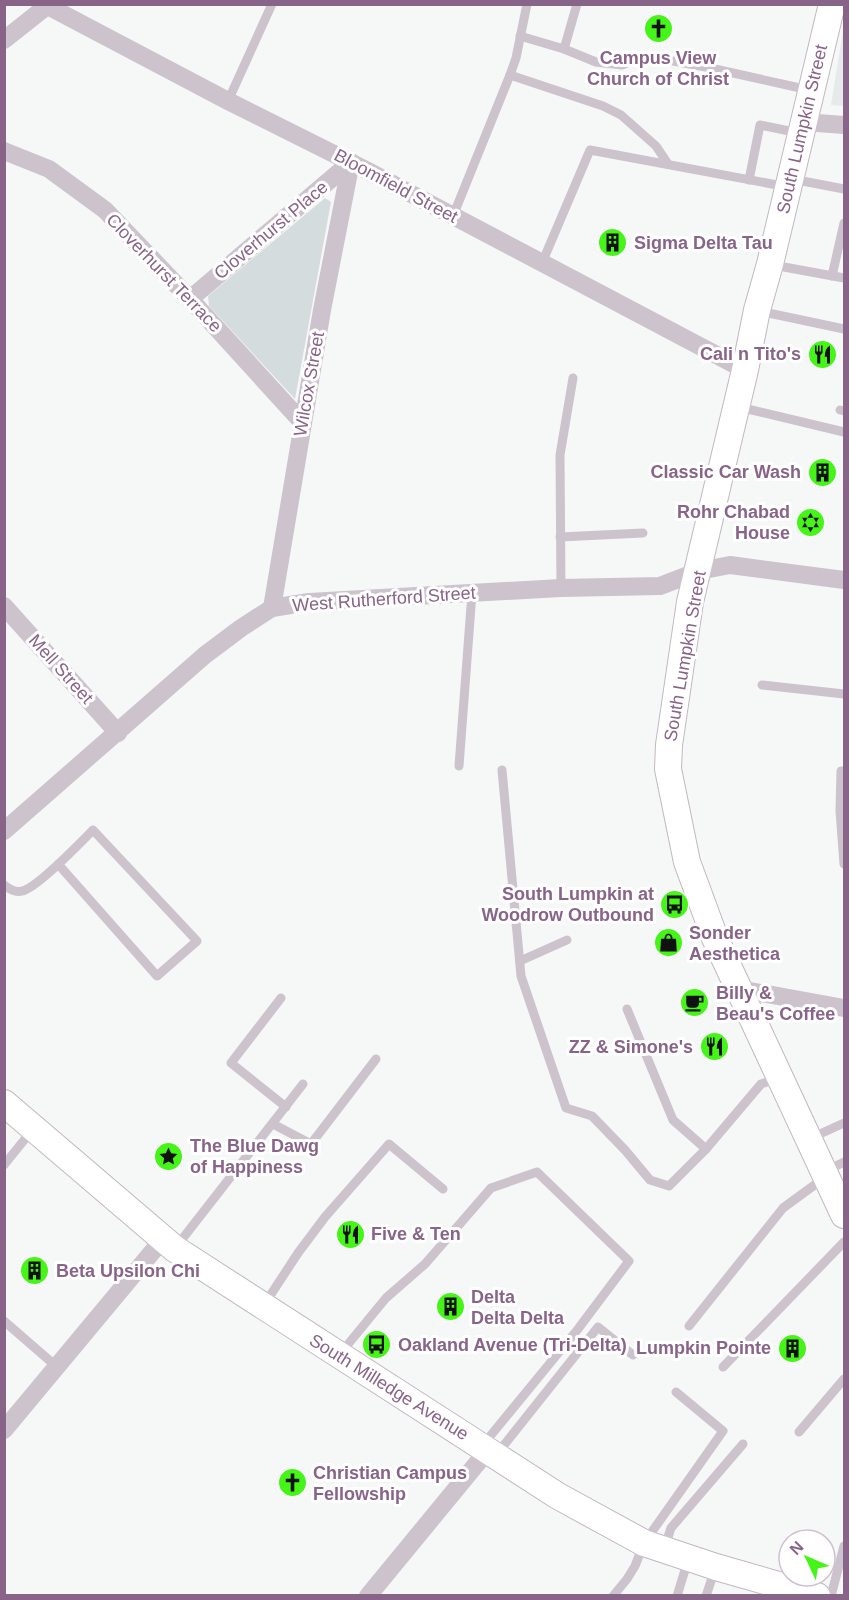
<svg xmlns="http://www.w3.org/2000/svg" width="849" height="1600" font-family="Helvetica,sans-serif">
<rect width="100%" height="100%" fill="#f5f8f7"/>
<path fill="#e8e9ea" d="M 844,25 L 844,106 L 831,105 Z"/>
<path fill="#d4dcde" d="M 325,198 L 331,202 L 295,399 L 209,306 L 208,296 Z"/>
<g fill="none" stroke-linecap="round" stroke-linejoin="round">
<defs>
<g id="secondary">
<path d="M 832,4 L 770,264 L 757,310 L 745,370 L 690,602 L 669,745 L 668,769 L 687,862 L 715,938 L 844,1215"/>
<path d="M 4,1103 L 175,1249 L 558,1496 L 644,1543 L 716,1567 L 817,1596"/>
</g>
</defs>
<use href="#secondary" stroke="#c2b7c2" stroke-width="28"/>
<g stroke="#ccc3cc" stroke-width="9">
<path d="M 520,36 L 564,49 L 596,62 L 622,65 L 636,59 L 651,57 L 706,67 L 809,90"/>
<path d="M 564,49 L 577,4"/>
<path d="M 510,75 L 603,106 L 621,115 L 656,146 L 668,164"/>
<path d="M 228,101 L 272,4"/>
<path d="M 792,179 L 844,189"/>
<path d="M 749,180 L 760,125 L 799,133"/>
<path d="M 453,216 L 510,75 L 516,58 L 527,4"/>
<path d="M 542,263 L 590,150 L 788,187"/>
<path d="M 773,265 L 844,278"/>
<path d="M 832,276 L 844,223"/>
<path d="M 759,311 L 844,329"/>
<path d="M 739,407 L 844,432"/>
<path d="M 840,410 L 844,411"/>
<path d="M 560,537 L 643,533"/>
<path d="M 561,588 L 560,455 L 573,378"/>
<path d="M 762,685 L 844,694"/>
<path d="M 459,766 L 472,593"/>
<path d="M 502,770 L 521,976 L 566,1108 L 592,1116 L 625,1150 L 650,1180 L 669,1186 L 706,1149 L 761,1084 L 778,1078"/>
<path d="M 844,771 L 841,771 L 840,811 L 844,864"/>
<path d="M 4,885 C 9,889 15,893 22,891 C 37,888 80,843 93,830 L 197,941 L 157,976 L 58,864"/>
<path d="M 520,961 L 567,940"/>
<path d="M 281,998 L 231,1063 L 286,1107"/>
<path d="M 627,1009 L 673,1120 L 706,1149"/>
<path d="M 273,1124 L 311,1144 L 376,1059"/>
<path d="M 811,1138 L 844,1123"/>
<path d="M 4,1165 L 33,1129"/>
<path d="M 826,1171 L 844,1162"/>
<path d="M 176,1247 L 303,1084"/>
<path d="M 264,1305 L 298,1253 L 325,1217 L 389,1144 L 443,1189"/>
<path d="M 4,1321 L 57,1367"/>
<path d="M 689,1326 L 783,1208 L 824,1178"/>
<path d="M 340,1354 L 386,1298 L 425,1264 L 491,1188 L 537,1172 L 629,1261 L 578,1329 L 482,1446"/>
<path d="M 723,1367 L 844,1242"/>
<path d="M 799,1432 L 844,1379"/>
<path d="M 496,1455 L 598,1327 L 633,1355"/>
<path d="M 664,1549 L 671,1528 L 743,1444"/>
<path d="M 613,1596 L 627,1579 L 635,1566 L 644,1543 L 723,1431 L 676,1392"/>
<path d="M 677,1596 L 688,1560"/>
<path d="M 706,1596 L 715,1569"/>
<path d="M 831,1596 L 844,1546"/>
</g>
<g stroke="#ccc3cc" stroke-width="18">
<path d="M 44,4 L 228,101 L 368,171 L 745,370"/>
<path d="M 4,40 L 47,6"/>
<path d="M 804,122 L 844,125"/>
<path d="M 4,151 L 49,169 L 105,210 L 190,299 L 302,422"/>
<path d="M 190,299 L 351,162"/>
<path d="M 4,606 L 118,733"/>
<path d="M 272,608 L 322,310 L 351,162"/>
<path d="M 4,831 L 205,655 L 241,628 L 272,608 L 309,602 L 561,588 L 660,586 L 699,571 L 730,565 L 844,580"/>
<path d="M 739,989 L 844,1008"/>
<path d="M 4,1430 L 163,1239"/>
<path d="M 368,1596 L 488,1450"/>
</g>
<use href="#secondary" stroke="#fff" stroke-width="26"/>
</g>
<defs>
<symbol id="church-disc" viewBox="-11 -11 22 22"><circle r="9.5" fill="#45f518" stroke="#fff"/><path d="M-1.2-6h2.4v3.5h3.3v2.4h-3.3V6h-2.4V-.1h-3.3v-2.4h3.3Z" fill="#111"/></symbol>
<symbol id="building-disc" viewBox="-11 -11 22 22"><circle r="9.5" fill="#45f518" stroke="#fff"/><path d="M-4-6H4V6H1V3H-1V6H-4ZM-2.5-4.3h1.7v1.8h-1.7ZM.8-4.3h1.7v1.8H.8ZM-2.5-1h1.7V.8h-1.7ZM.8-1h1.7V.8H.8Z" fill="#111"/></symbol>
<symbol id="restaurant-disc" viewBox="-11 -11 22 22"><circle r="9.5" fill="#45f518" stroke="#fff"/><path d="M-5-6h1v4h1v-4h1v4h1v-4h1v5L-1.5 .5V6h-2V.5L-5-1ZM5-6V6H3V1.5H1.5Q1.5-4 5-6Z" fill="#111"/></symbol>
<symbol id="synagogue-disc" viewBox="-11 -11 22 22"><circle r="9.5" fill="#45f518" stroke="#fff"/><path d="M0-6.5L5.6 3.2H-5.6ZM0 6.5L5.6-3.2H-5.6Z" fill="#111"/></symbol>
<symbol id="bus-disc" viewBox="-11 -11 22 22"><circle r="9.5" fill="#45f518" stroke="#fff"/><path d="M-5-6H5V4H4V6H2V4H-2V6H-4V4H-5ZM-3.5-4V0h7V-4ZM-3.5 1.2v1.5H-2V1.2ZM2 1.2v1.5H3.5V1.2Z" fill="#111"/></symbol>
<symbol id="shop-disc" viewBox="-11 -11 22 22"><circle r="9.5" fill="#45f518" stroke="#fff"/><path d="M-5-2.5h2.3a2.7 3.5 0 0 1 5.4 0H5L5.5 6h-11ZM-1.5-2.5h3a1.5 2.3 0 0 0-3 0Z" fill="#111"/></symbol>
<symbol id="cafe-disc" viewBox="-11 -11 22 22"><circle r="9.5" fill="#45f518" stroke="#fff"/><path d="M-5.5-4.5H6V0H3Q3 3.5 0 3.5H-2.5Q-5.5 3.5-5.5 0ZM3-3.2v2h1.7v-2ZM-6 4.5H4V6H-6Z" fill="#111"/></symbol>
<symbol id="sight-disc" viewBox="-11 -11 22 22"><circle r="9.5" fill="#45f518" stroke="#fff"/><path d="M0-6L1.8-2.2L6-1.7L2.9 1.2L3.7 5.4L0 3.3L-3.7 5.4L-2.9 1.2L-6-1.7L-1.8-2.2Z" fill="#111"/></symbol>
</defs>
<g fill-rule="evenodd">
<use href="#church-disc" x="642" y="12" width="33" height="33"/>
<use href="#building-disc" x="596" y="226" width="33" height="33"/>
<use href="#restaurant-disc" x="806" y="338" width="33" height="33"/>
<use href="#building-disc" x="806" y="456" width="33" height="33"/>
<use href="#synagogue-disc" x="794" y="506" width="33" height="33"/>
<use href="#bus-disc" x="658" y="888" width="33" height="33"/>
<use href="#shop-disc" x="652" y="926" width="33" height="33"/>
<use href="#cafe-disc" x="678" y="986" width="33" height="33"/>
<use href="#restaurant-disc" x="698" y="1030" width="33" height="33"/>
<use href="#sight-disc" x="152" y="1140" width="33" height="33"/>
<use href="#restaurant-disc" x="334" y="1218" width="33" height="33"/>
<use href="#building-disc" x="18" y="1254" width="33" height="33"/>
<use href="#building-disc" x="434" y="1290" width="33" height="33"/>
<use href="#bus-disc" x="360" y="1328" width="33" height="33"/>
<use href="#building-disc" x="776" y="1332" width="33" height="33"/>
<use href="#church-disc" x="276" y="1466" width="33" height="33"/>
</g>
<g text-anchor="middle" dominant-baseline="central" stroke-width="6" stroke-linejoin="round" paint-order="stroke">
<g font-size="18" font-weight="bold" fill="#896489" stroke="#fff" text-anchor="start">
<text x="658" y="58" text-anchor="middle">Campus View<tspan x="658" dy="21">Church of Christ</tspan></text>
<text x="634" y="243">Sigma Delta Tau</text>
<text x="801" y="354" text-anchor="end">Cali n Tito's</text>
<text x="801" y="472" text-anchor="end">Classic Car Wash</text>
<text x="790" y="512" text-anchor="end">Rohr Chabad<tspan x="790" dy="21">House</tspan></text>
<text x="654" y="894" text-anchor="end">South Lumpkin at<tspan x="654" dy="21">Woodrow Outbound</tspan></text>
<text x="689" y="933">Sonder<tspan x="689" dy="21">Aesthetica</tspan></text>
<text x="716" y="993">Billy &amp;<tspan x="716" dy="21">Beau's Coffee</tspan></text>
<text x="693" y="1047" text-anchor="end">ZZ &amp; Simone's</text>
<text x="190" y="1146">The Blue Dawg<tspan x="190" dy="21">of Happiness</tspan></text>
<text x="371" y="1234">Five &amp; Ten</text>
<text x="56" y="1271">Beta Upsilon Chi</text>
<text x="471" y="1297">Delta<tspan x="471" dy="21">Delta Delta</tspan></text>
<text x="398" y="1345">Oakland Avenue (Tri-Delta)</text>
<text x="771" y="1348" text-anchor="end">Lumpkin Pointe</text>
<text x="313" y="1473">Christian Campus<tspan x="313" dy="21">Fellowship</tspan></text>
</g>
<g font-size="18" fill="#896489" stroke="#fff">
<text transform="translate(802 129) rotate(-77)">South Lumpkin Street</text>
<text transform="translate(396 186) rotate(28)">Bloomfield Street</text>
<text transform="translate(271 230) rotate(-40)">Cloverhurst Place</text>
<text transform="translate(164 273) rotate(46)">Cloverhurst Terrace</text>
<text transform="translate(309 384) rotate(-80)">Wilcox Street</text>
<text transform="translate(384 599) rotate(-4)">West Rutherford Street</text>
<text transform="translate(685 656) rotate(-80)">South Lumpkin Street</text>
<text transform="translate(61 669) rotate(48)">Mell Street</text>
<text transform="translate(389 1387) rotate(32)">South Milledge Avenue</text>
</g>
</g>
<rect width="849" height="1600" fill="none" stroke="#896489" stroke-width="12"/>
<g transform="translate(807 1558) rotate(314)"><circle r="28" fill="#ffffff" stroke="#d0c1d0" stroke-width="1.5"/>
<path d="M0-4.5L10 22L0 15L-10 22Z" fill="#45f518"/>
<text y="-9" font-size="16" font-weight="bold" text-anchor="middle" fill="#896489">N</text>
</g>
</svg>
